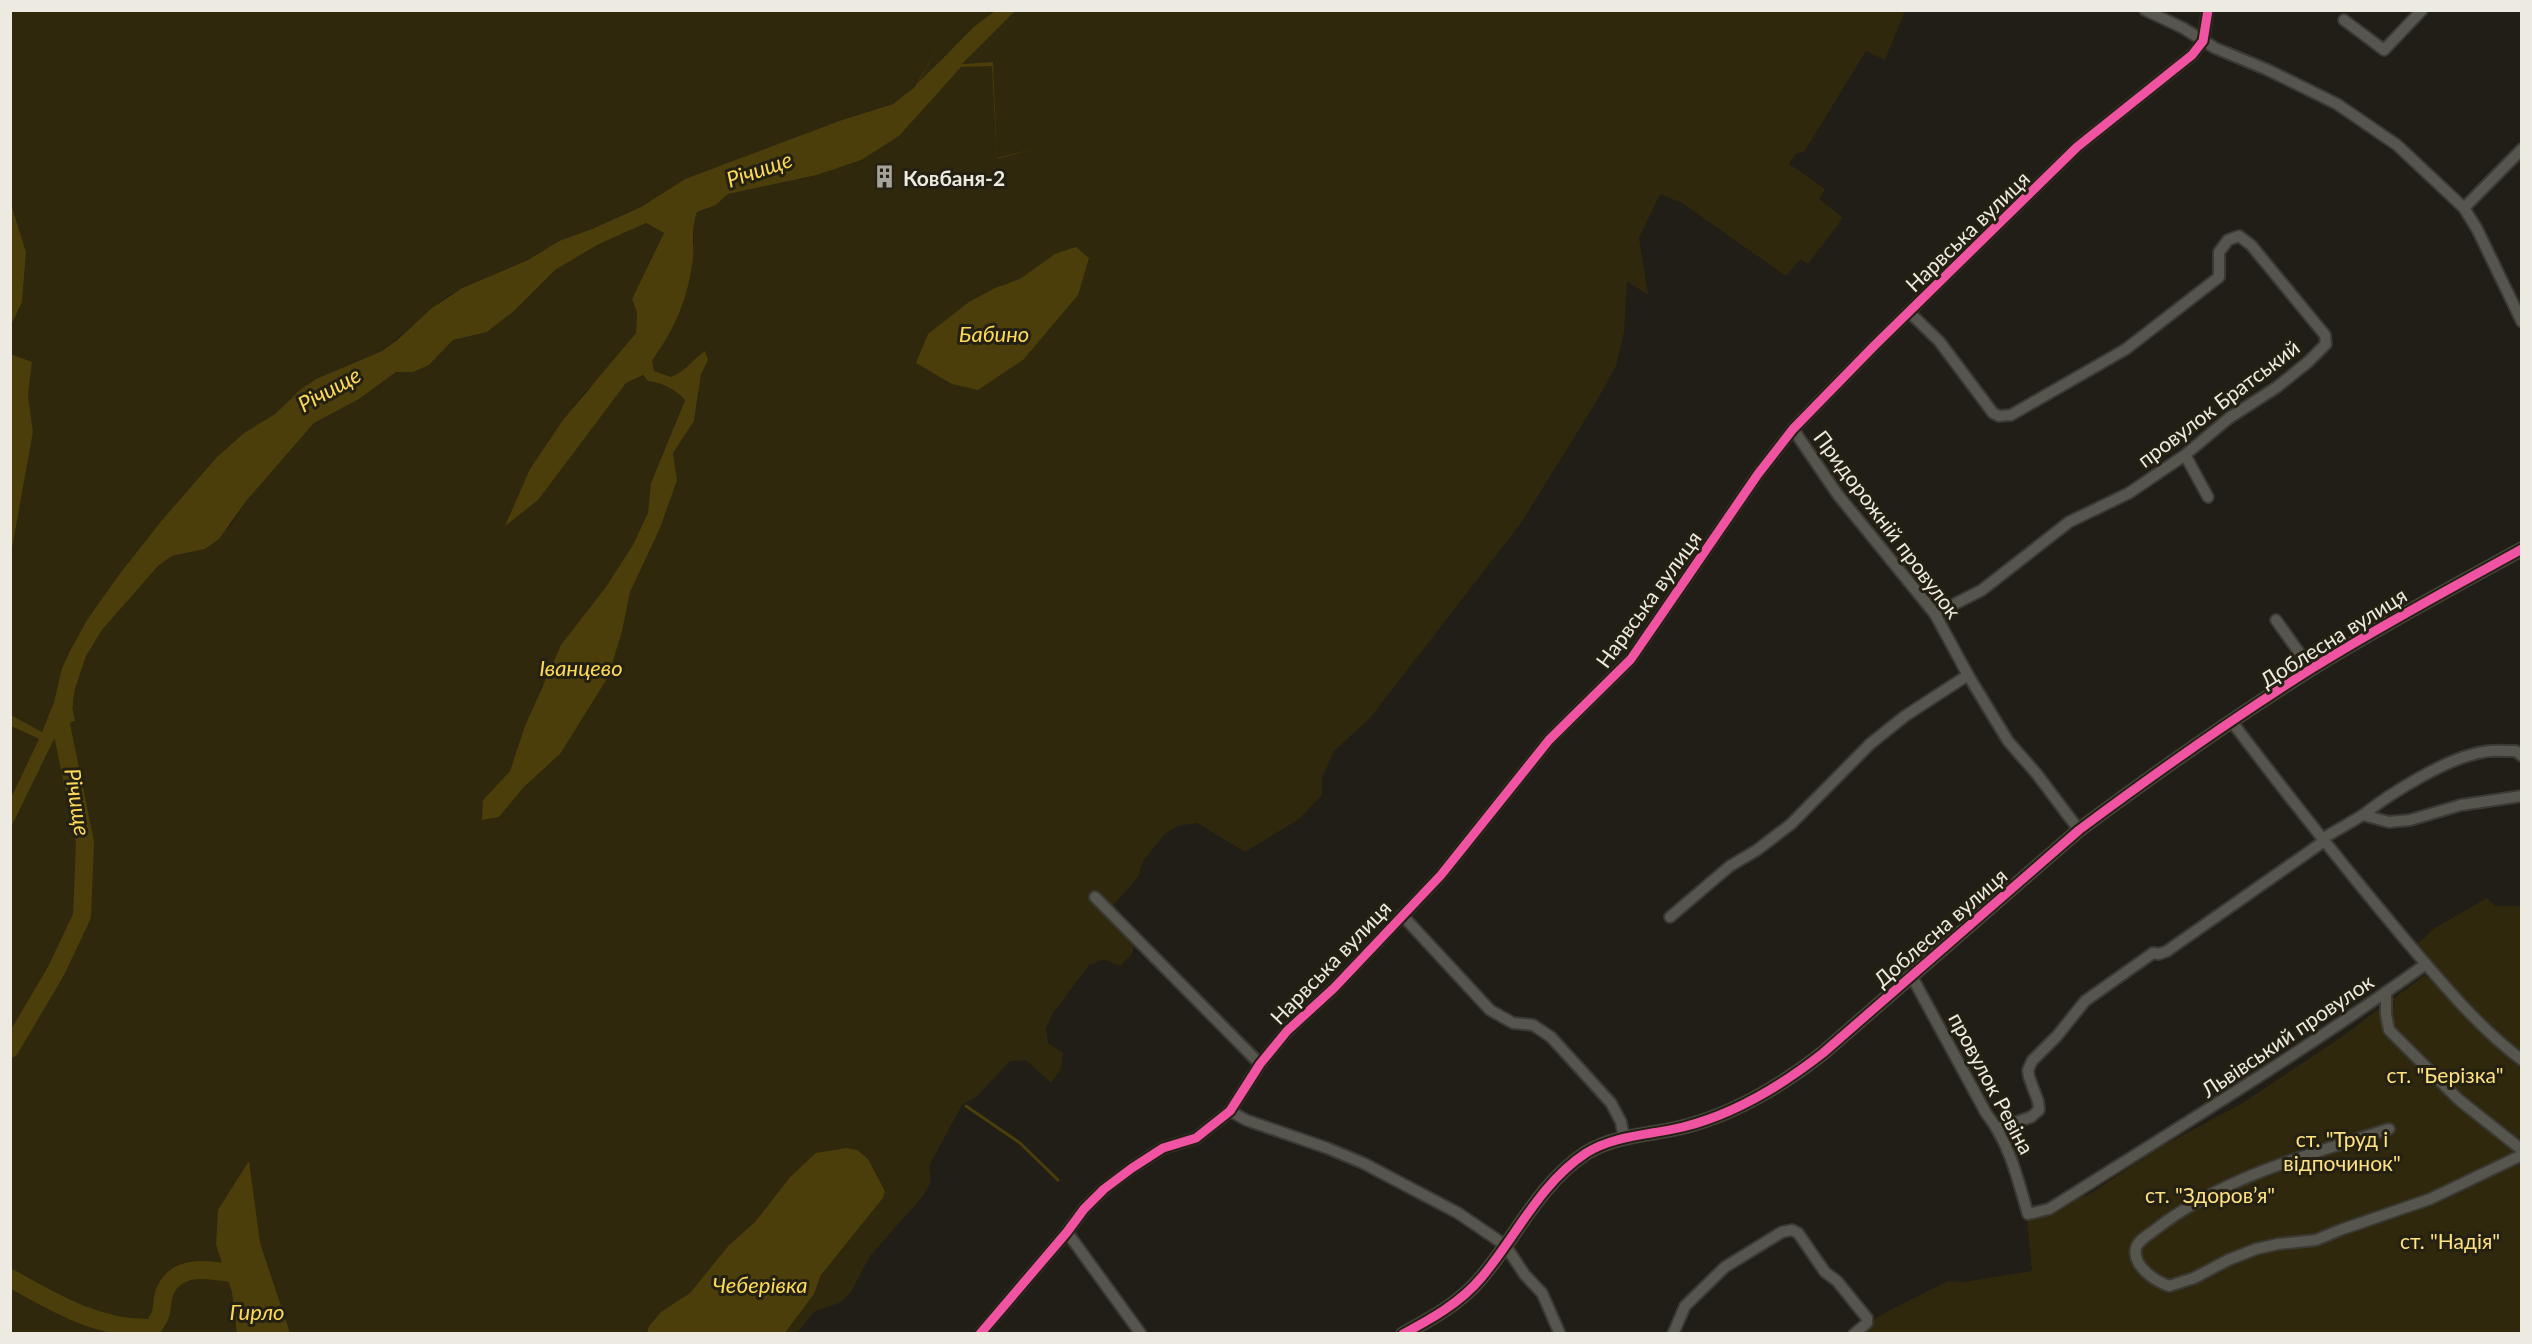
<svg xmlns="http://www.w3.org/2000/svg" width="2532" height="1344" font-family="Lato,sans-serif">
<rect width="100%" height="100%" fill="#201e16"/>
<g fill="#30280c" fill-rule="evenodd">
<path d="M 11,11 L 995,11 L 942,58 L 916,87 L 893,104 L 839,121 L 685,179 L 641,207 L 592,229 L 559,241 L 528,260 L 462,288 L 446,297 L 382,351 L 316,379 L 301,389 L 275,414 L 244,433 L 217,457 L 162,520 L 118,576 L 87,620 L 70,651 L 62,668 L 54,702 L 42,732 L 11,715 L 11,554 L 33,432 L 28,395 L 32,362 L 11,354 L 10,325 L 22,302 L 26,252 L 11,204 Z"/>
<path d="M 1015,11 L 1905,11 L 1885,60 L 1866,51 L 1804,152 L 1796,153 L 1789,164 L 1825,189 L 1819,199 L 1843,218 L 1808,264 L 1801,259 L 1786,276 L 1682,203 L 1660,194 L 1639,238 L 1648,295 L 1627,281 L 1624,332 L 1616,366 L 1596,402 L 1521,523 L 1370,718 L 1334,751 L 1322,778 L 1322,795 L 1299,819 L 1245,852 L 1197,823 L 1177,826 L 1164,835 L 1143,861 L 1138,877 L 1110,909 L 1135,937 L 1132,954 L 1120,966 L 1104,959 L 1089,965 L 1053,1013 L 1046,1028 L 1048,1043 L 1063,1053 L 1061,1069 L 1051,1083 L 1026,1060 L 1010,1061 L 976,1097 L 962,1105 L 929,1166 L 931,1182 L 923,1196 L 870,1256 L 851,1292 L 839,1303 L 815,1311 L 797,1333 L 785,1333 L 814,1294 L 821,1275 L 883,1198 L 885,1191 L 868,1159 L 816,1154 L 790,1177 L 755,1222 L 729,1245 L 690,1293 L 656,1317 L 647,1333 L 11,1333 L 10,827 L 61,725 L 75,721 L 72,706 L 75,689 L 86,656 L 102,630 L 158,566 L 172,556 L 205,549 L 230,526 L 247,500 L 314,423 L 359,399 L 396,372 L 413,372 L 429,365 L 453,340 L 487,332 L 514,311 L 555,270 L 599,244 L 645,223 L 664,233 L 632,299 L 637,313 L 636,333 L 603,374 L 583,394 L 530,469 L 569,456 L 626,383 L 643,375 L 648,381 C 663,383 674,389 685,399 L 651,483 L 677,480 L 673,453 L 694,421 L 699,392 L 654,371 L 652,361 L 661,348 L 694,243 L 693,223 L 697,212 L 716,205 L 728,194 L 817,175 L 899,136 L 960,67 L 992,65 L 994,99 L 993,62 L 962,64 ZM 542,685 L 560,754 L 524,787 L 499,817 L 483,800 L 510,771 Z"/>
<path d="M 11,726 L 39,739 L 11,798 Z"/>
<path d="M 2487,898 L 2495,906 L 2521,906 L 2521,1056 L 2414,947 L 2435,928 Z"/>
<path d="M 2425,975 L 2502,1052 L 2521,1068 L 2521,1151 L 2435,1192 L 2304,1239 L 2279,1237 L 2247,1247 L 2305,1245 L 2521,1159 L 2521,1333 L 1859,1334 L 1879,1316 L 1948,1281 L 1964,1282 L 2032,1271 L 2027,1220 L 2076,1193 L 2085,1197 L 2159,1148 L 2241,1104 L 2340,1038 Z"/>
</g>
<g fill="#4b3e0b">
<path d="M 964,11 L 964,25 L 944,36 L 918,83 L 975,26 L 995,11 L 1015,11 L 962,64 L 993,62 L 997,158 L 1040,147 L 997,159 L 992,66 L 961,67 L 899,136 L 861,160 L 817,175 L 728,194 L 716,205 L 697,212 C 691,227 694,243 693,258 C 688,299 675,328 652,361 L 654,371 L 671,377 C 685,372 693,359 705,351 L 708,360 L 701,374 L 694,421 L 673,453 L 677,480 L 660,528 L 630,592 L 622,631 L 608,677 L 560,754 L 524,787 L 499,817 L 482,820 L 483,800 L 510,771 L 525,726 L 561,645 L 606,587 L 633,545 L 648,513 L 651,483 L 685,400 C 675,389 663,383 648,381 L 643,375 L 626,383 L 538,500 L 505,526 L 530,469 L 563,420 L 636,333 L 637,313 L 632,299 L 664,233 L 646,223 L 599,244 L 555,270 L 514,311 L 487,332 L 453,340 L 429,365 L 413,372 L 396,372 L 359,399 L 314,423 L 247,500 L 219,539 L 205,549 L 172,556 L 158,566 L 102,630 L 86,656 L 75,689 L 72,706 L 75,721 L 61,725 L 11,827 L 11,798 L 39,739 L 11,726 L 11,715 L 42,732 L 54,702 L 62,668 L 70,651 L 87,620 L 118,576 L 162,520 L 217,457 L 244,433 L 275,414 L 301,389 L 316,379 L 382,351 L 397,340 L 432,308 L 462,288 L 528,260 L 559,241 L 592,229 L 641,207 L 685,179 L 839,121 L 893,104 L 915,87 L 944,36 L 964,25 Z"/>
<path d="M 11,204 L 26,252 L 22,302 L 11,325 Z"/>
<path d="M 1076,247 L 1089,258 L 1078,295 L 1023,360 L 978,390 L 952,384 L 916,363 L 928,334 L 969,302 L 995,288 L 1020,279 L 1055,254 Z"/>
<path d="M 11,354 L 32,362 L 28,395 L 33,432 L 11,554 Z"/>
<path d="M 847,1148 L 857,1150 L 868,1159 L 885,1191 L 883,1198 L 821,1275 L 814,1294 L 785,1333 L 647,1333 L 649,1326 L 661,1312 L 690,1293 L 729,1245 L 755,1222 L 790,1177 L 816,1153 Z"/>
<path d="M 249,1161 L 260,1243 L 290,1333 L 237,1333 L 232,1292 L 216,1245 L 218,1210 Z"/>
</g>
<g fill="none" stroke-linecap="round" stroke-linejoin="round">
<path stroke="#4b3e0b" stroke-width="3" d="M 966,1106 L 1020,1143 L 1058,1180"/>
<g stroke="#4b3e0b" stroke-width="18">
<path d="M 10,1049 L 56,971 L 82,916 L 85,842 L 61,725 L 64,703"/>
<path d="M 10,1278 C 54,1303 100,1330 152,1328 C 168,1309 158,1304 166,1289 C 180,1261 217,1271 241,1275 L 243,1283"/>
</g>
<defs>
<g id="street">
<path d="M 2145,10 L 2183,28 L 2215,48 L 2268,70 L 2337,104 L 2397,145 L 2464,208 L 2477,229 L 2522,322"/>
<path d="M 2344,20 L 2384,50 L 2422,10"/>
<path d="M 2464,208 L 2522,149"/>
<path d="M 1909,312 L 1939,341 L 1993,413 L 1999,416 L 2011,415 L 2126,349 L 2219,277 L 2219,252 L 2228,240 L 2239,236 L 2251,245 L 2325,335 L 2326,344 L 2308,362 L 2277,387 L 2229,418 L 2185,455 L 2129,493 L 2069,522 L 1982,590 L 1935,614"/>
<path d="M 1793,429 L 1838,495 L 1935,614 L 1968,675 L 2008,741 L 2036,773 L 2079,830"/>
<path d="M 2185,455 L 2208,497"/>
<path d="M 2276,620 L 2311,669"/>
<path d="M 2232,722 C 2289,797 2347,871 2408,943 C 2443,984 2478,1027 2522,1060"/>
<path d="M 2363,815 C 2392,792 2447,758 2483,752 C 2494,750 2506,751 2516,751 L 2522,756"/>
<path d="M 1095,897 L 1260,1064"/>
<path d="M 1402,915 L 1490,1010 L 1513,1023 L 1533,1025 L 1551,1037 L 1611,1103 L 1621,1122 L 1624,1138"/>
<path d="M 1670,917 L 1730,866 L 1757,850 L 1791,824 L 1870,744 L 1905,716 L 1968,675"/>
<path d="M 1911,975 L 1986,1113 C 2010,1144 2017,1177 2028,1214 L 2049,1209 C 2176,1129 2304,1051 2426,964"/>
<path d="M 2386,992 L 2386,1014 L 2389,1030 L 2458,1099 L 2522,1150"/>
<path d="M 1230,1111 L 1246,1120 L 1327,1148 L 1363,1163 L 1458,1213 L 1505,1245 L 1525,1275 L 1542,1293 L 1560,1334"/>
<path d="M 1998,1128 L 2031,1117 L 2039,1110 L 2038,1101 L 2029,1077 L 2028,1070 L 2032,1061 L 2057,1036 L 2085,1001 L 2153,953 L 2159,954 L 2167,951 L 2320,844 L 2327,836 L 2363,815 L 2389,822 L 2410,820 L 2461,805 L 2522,796"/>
<path d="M 2389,1129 C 2310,1154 2223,1177 2156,1229 C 2150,1234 2138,1240 2136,1248 C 2132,1266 2155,1281 2169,1286 L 2194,1278 L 2228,1260 L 2256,1249 L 2278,1244 L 2316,1240 L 2340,1230 L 2430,1199 L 2522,1155"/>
<path d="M 1067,1232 L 1141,1334"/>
<path d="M 980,1334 L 1067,1232 L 1084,1209 L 1104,1189 L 1132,1168 L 1163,1148 L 1196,1138 L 1230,1111 L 1260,1064 L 1287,1031 L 1334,988 L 1441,875 L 1549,740 L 1631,659 L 1758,474 L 1793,429 L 1874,346 L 2077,147 L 2192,55 L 2203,41 L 2208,10"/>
<path d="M 1673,1334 L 1685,1306 L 1725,1267 L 1782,1232 L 1792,1230 L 1798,1233 L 1825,1272 L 1837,1281 L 1867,1318 L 1867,1323 L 1854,1334"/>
</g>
<path id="secondary" d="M 1403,1334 C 1431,1319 1460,1303 1481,1278 C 1516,1237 1539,1184 1586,1153 C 1615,1135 1651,1135 1683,1127 C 1735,1114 1781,1086 1823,1053 L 2079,830 C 2154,774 2232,719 2311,669 C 2380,626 2451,588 2522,549"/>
</defs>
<use href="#street" stroke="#3a3933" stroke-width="14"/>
<use href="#secondary" stroke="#3a3933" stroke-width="16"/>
<use href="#street" stroke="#56554e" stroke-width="10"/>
<use href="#secondary" stroke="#5c594f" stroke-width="14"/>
<defs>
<g id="cycleway">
<path d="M 980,1334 L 1067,1232 L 1084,1209 L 1104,1189 L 1132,1168 L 1163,1148 L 1196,1138 L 1230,1111 L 1260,1064 L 1287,1031 L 1334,988 L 1441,875 L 1549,740 L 1631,659 L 1758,474 L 1793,429 L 1874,346 L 2077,147 L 2192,55 L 2203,41 L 2208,10"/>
<path d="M 1403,1334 C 1431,1319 1460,1303 1481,1278 C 1516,1237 1539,1184 1586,1153 C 1615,1135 1651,1135 1683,1127 C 1735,1114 1781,1086 1823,1053 L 2079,830 C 2154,774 2232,719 2311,669 C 2380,626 2451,588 2522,549"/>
</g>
</defs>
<use href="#cycleway" stroke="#242012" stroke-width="13"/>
<use href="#cycleway" stroke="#f153a3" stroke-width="9"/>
</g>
<defs>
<symbol id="building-bare" viewBox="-9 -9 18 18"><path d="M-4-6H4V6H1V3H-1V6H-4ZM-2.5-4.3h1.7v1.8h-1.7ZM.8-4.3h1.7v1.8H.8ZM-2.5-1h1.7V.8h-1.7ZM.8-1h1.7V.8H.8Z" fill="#a5a39a" stroke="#242012" stroke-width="2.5" paint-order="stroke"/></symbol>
</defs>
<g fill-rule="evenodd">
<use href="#building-bare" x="868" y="160" width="33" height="33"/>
</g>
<g text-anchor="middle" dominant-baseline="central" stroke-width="6" stroke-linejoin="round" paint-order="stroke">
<g font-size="21" font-weight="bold" fill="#edeae1" stroke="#242012" text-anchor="start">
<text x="903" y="177">Ковбаня-2</text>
</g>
<g font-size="21" fill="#edeae1" stroke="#242012">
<text transform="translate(1967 231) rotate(-44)">Нарвська вулиця</text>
<text transform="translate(2218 403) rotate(-37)">провулок Братський</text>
<text transform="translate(1888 524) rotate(53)">Придорожній провулок</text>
<text transform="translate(1648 599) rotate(-54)">Нарвська вулиця</text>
<text transform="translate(2333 637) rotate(-32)">Доблесна вулиця</text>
<text transform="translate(1940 927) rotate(-41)">Доблесна вулиця</text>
<text transform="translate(1330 962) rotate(-46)">Нарвська вулиця</text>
<text transform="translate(2287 1035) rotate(-34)">Львівський провулок</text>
<text transform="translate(1992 1083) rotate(62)">провулок Ревіна</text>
</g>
<g font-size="21" fill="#fee282" stroke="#242012">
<text x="2445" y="1074">ст. "Берізка"</text>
<text x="2342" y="1138">ст. "Труд і<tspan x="2342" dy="24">відпочинок"</tspan></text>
<text x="2210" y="1194">ст. "Здоров’я"</text>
<text x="2450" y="1240">ст. "Надія"</text>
</g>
<g font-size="22" font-style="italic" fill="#fdd958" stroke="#242012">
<text transform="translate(759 169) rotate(-19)">Річище</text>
<text x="994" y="333">Бабино</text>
<text transform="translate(329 389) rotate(-29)">Річище</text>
<text x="581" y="667">Іванцево</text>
<text transform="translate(78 802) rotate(81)">Річище</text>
<text x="760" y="1284">Чеберівка</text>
<text x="257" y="1311">Гирло</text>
</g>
</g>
<rect width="2532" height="1344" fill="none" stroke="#edeae1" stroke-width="24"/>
</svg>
